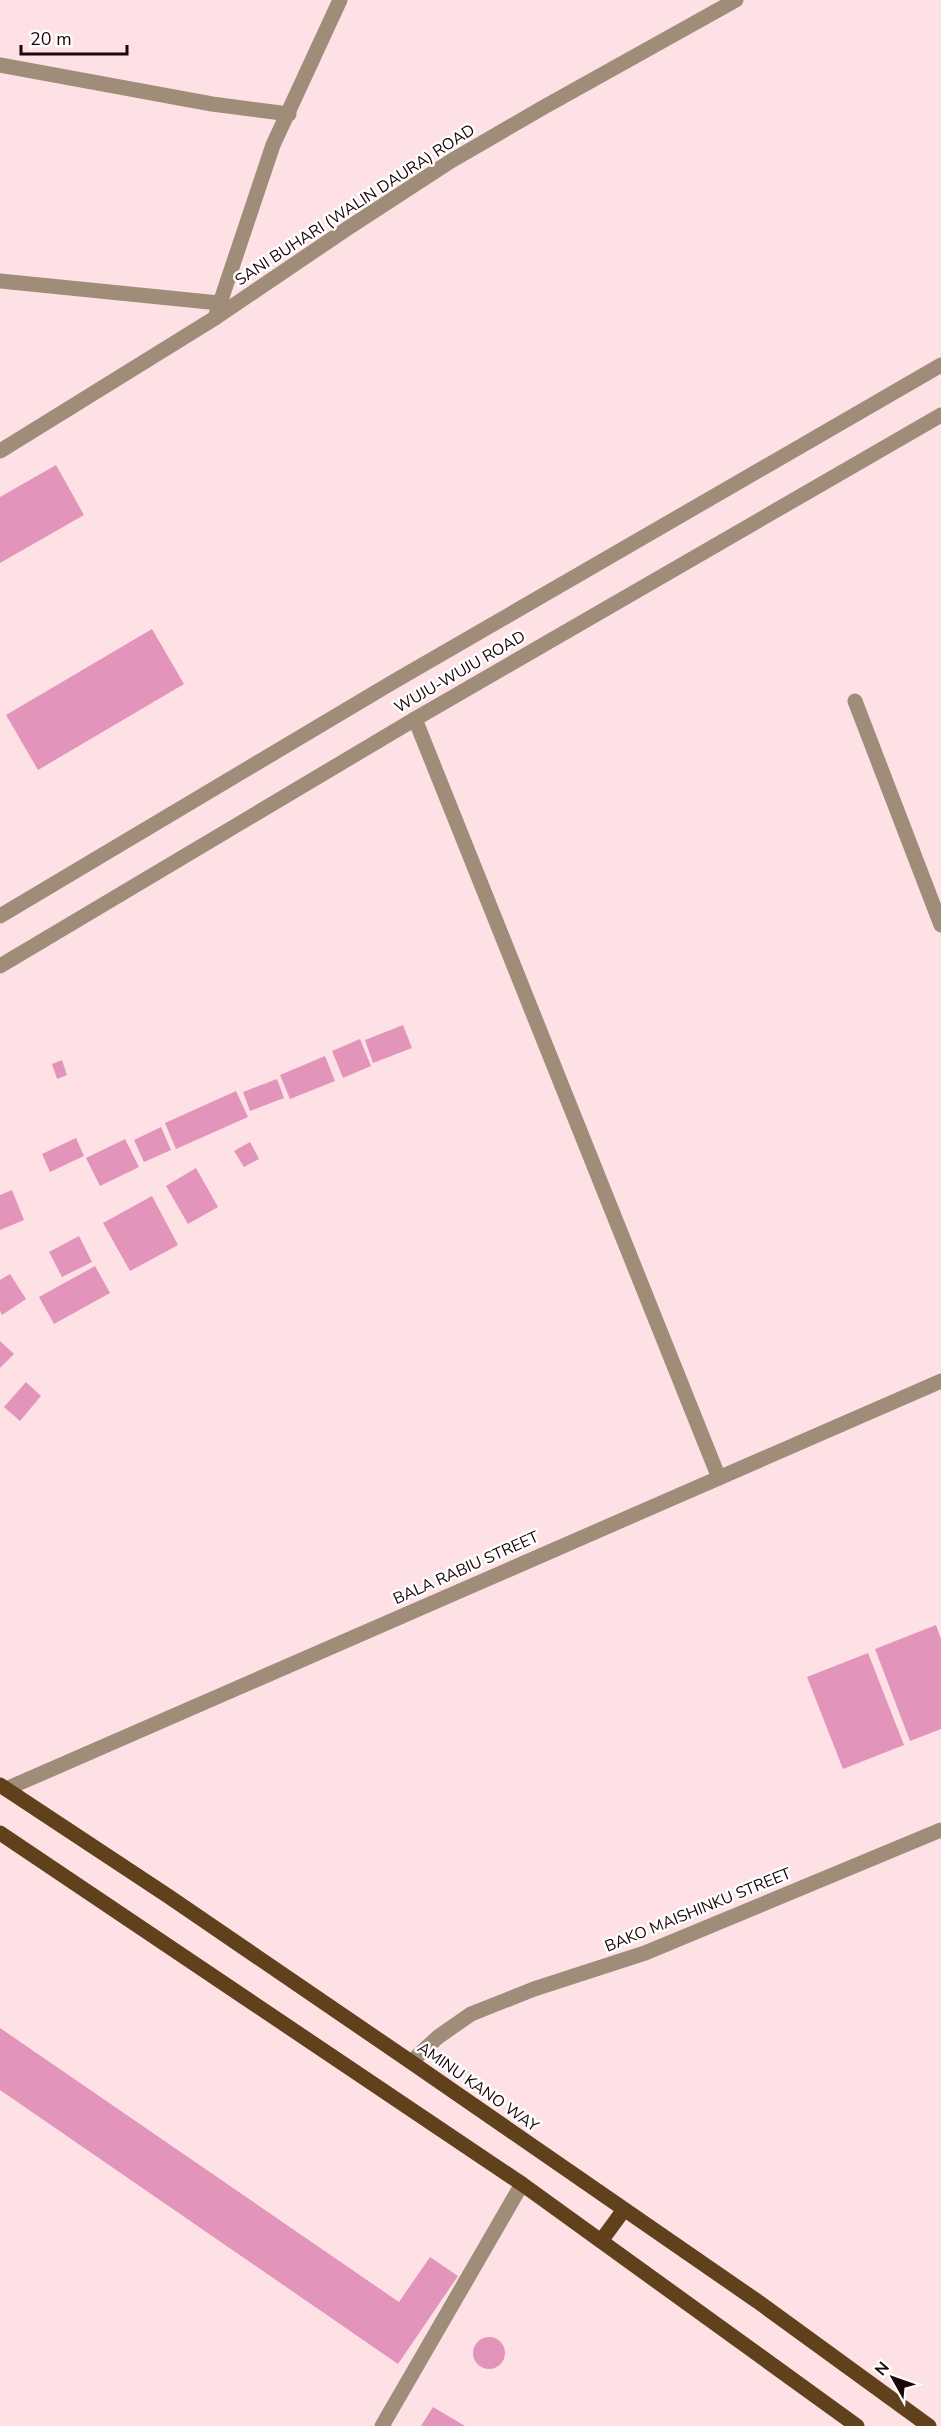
<svg xmlns="http://www.w3.org/2000/svg" width="941" height="2426" font-family="'Nunito Sans',sans-serif">
<rect width="100%" height="100%" fill="#fde1e5"/>
<g fill="#e394bb">
<path d="M 56,465 L 84,515 L 0,563 L 0,497 Z"/>
<path d="M 152,629 L 184,684 L 38,770 L 6,715 Z"/>
<path d="M 403,1025 L 412,1048 L 373,1063 L 365,1040 Z"/>
<path d="M 360,1039 L 371,1066 L 343,1078 L 332,1051 Z"/>
<path d="M 325,1056 L 335,1081 L 290,1099 L 280,1075 Z"/>
<path d="M 62,1060 L 67,1075 L 57,1079 L 52,1064 Z"/>
<path d="M 277,1079 L 284,1098 L 250,1111 L 243,1092 Z"/>
<path d="M 236,1091 L 248,1117 L 176,1149 L 165,1123 Z"/>
<path d="M 161,1127 L 171,1150 L 144,1162 L 134,1140 Z"/>
<path d="M 76,1138 L 84,1156 L 50,1172 L 42,1154 Z"/>
<path d="M 125,1139 L 139,1167 L 100,1186 L 86,1158 Z"/>
<path d="M 250,1142 L 259,1159 L 244,1167 L 234,1151 Z"/>
<path d="M 196,1168 L 218,1207 L 188,1224 L 166,1186 Z"/>
<path d="M 12,1190 L 24,1220 L 0,1230 L 0,1195 Z"/>
<path d="M 152,1196 L 178,1245 L 130,1271 L 103,1223 Z"/>
<path d="M 79,1236 L 92,1262 L 62,1277 L 49,1252 Z"/>
<path d="M 95,1266 L 110,1293 L 54,1324 L 39,1297 Z"/>
<path d="M 10,1274 L 26,1299 L 2,1315 L 0,1311 L 0,1280 Z"/>
<path d="M 0,1341 L 14,1354 L 0,1368 Z"/>
<path d="M 26,1382 L 41,1396 L 20,1421 L 4,1407 Z"/>
<path d="M 936,1625 L 941,1639 L 941,1729 L 910,1741 L 875,1649 Z"/>
<path d="M 868,1653 L 904,1745 L 843,1769 L 807,1677 Z"/>
<path d="M 0,2028 L 399,2302 L 430,2257 L 458,2276 L 398,2364 L 0,2090 Z"/>
<circle cx="489" cy="2353" r="16"/>
<path d="M 433,2407 L 465,2426 L 421,2426 Z"/>
</g>
<g fill="none" stroke-linecap="round" stroke-linejoin="round">
<g stroke="#9f8c79" stroke-width="15">
<path d="M 0,65 L 212,104 L 289,114"/>
<path d="M 0,281 L 219,303"/>
<path d="M 215,318 L 273,145 L 340,0"/>
<path d="M 0,451 L 215,318 L 348,228 L 451,161 L 544,107 L 736,0"/>
<path d="M 855,701 L 941,925"/>
<path d="M 415,719 L 719,1478"/>
<path d="M 0,916 L 393,682 L 941,365"/>
<path d="M 0,966 L 415,719 L 941,415"/>
<path d="M 6,1789 L 941,1381"/>
<path d="M 411,2062 L 438,2037 L 471,2014 L 534,1989 L 645,1953 L 941,1830"/>
<path d="M 382,2426 L 522,2184"/>
</g>
<g stroke="#60411c" stroke-width="15">
<path d="M 0,1785 L 168,1896 L 411,2062 L 757,2301 L 929,2426"/>
<path d="M 0,1833 L 522,2184 L 857,2426"/>
<path d="M 601,2241 L 623,2211"/>
</g>
</g>
<g text-anchor="middle" dominant-baseline="central" stroke-width="5" stroke-linejoin="round" paint-order="stroke">
<g font-size="16" fill="#1b060a" stroke="#fff">
<text transform="translate(355 205) rotate(-33)">SANI BUHARI (WALIN DAURA) ROAD</text>
<text transform="translate(460 672) rotate(-30)">WUJU-WUJU ROAD</text>
<text transform="translate(466 1568) rotate(-24)">BALA RABIU STREET</text>
<text transform="translate(698 1910) rotate(-22)">BAKO MAISHINKU STREET</text>
<text transform="translate(478 2087) rotate(35)">AMINU KANO WAY</text>
</g>
</g>
<g transform="translate(893 2378) rotate(310)" stroke="#ffffff" stroke-width="4.5" paint-order="stroke">
<path d="M0-4.5L10 22L0 15L-10 22Z" fill="#1b060a"/>
<text y="-9" font-size="16" font-weight="bold" text-anchor="middle" fill="#1b060a">N</text>
</g>
<path d="M21 45v9h106v-9" fill="none" stroke="#1b060a" stroke-width="3"/>
<text x="30" y="45" font-size="18" fill="#1b060a" stroke="#ffffff" stroke-width="4.5" paint-order="stroke">20 m</text>
</svg>
